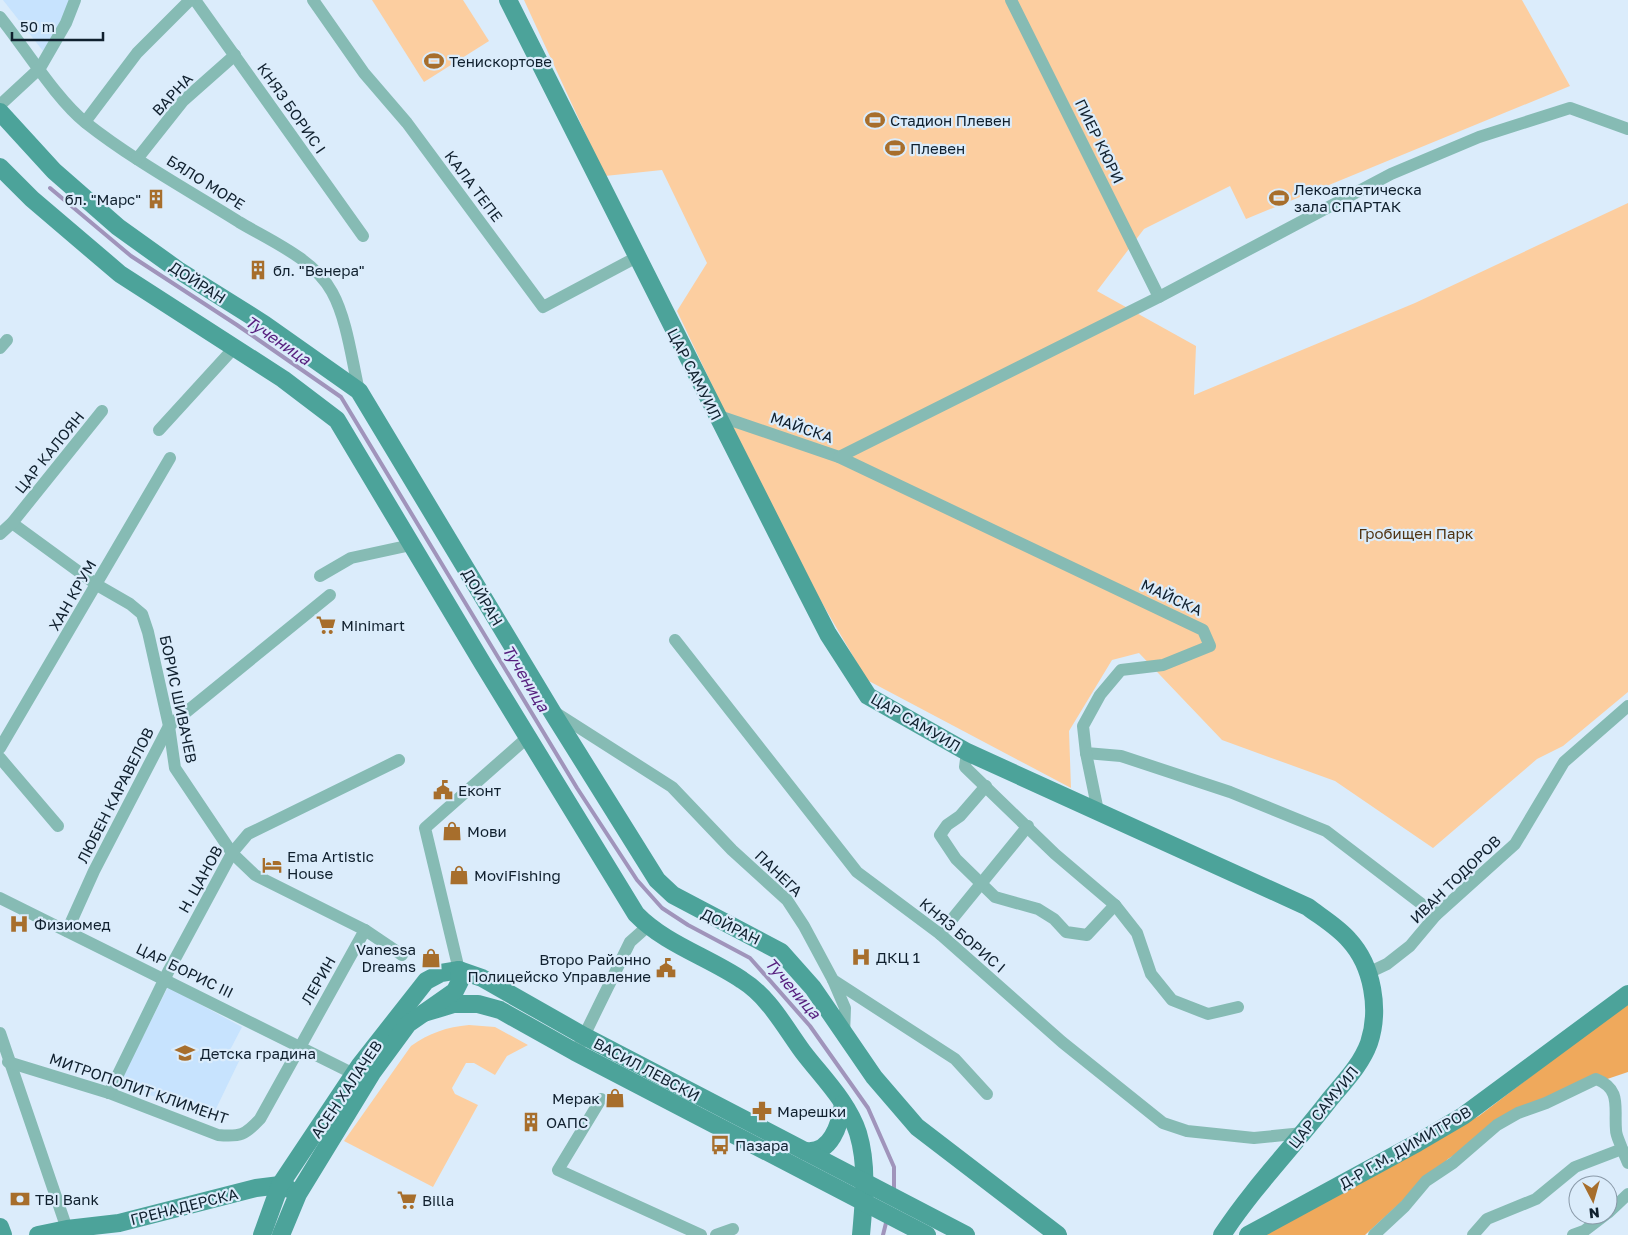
<svg xmlns="http://www.w3.org/2000/svg" width="1628" height="1235" font-family="'Golos Text',sans-serif">
<rect width="100%" height="100%" fill="#dbecfb"/>
<g fill="#c7e3fe">
<path d="M 3,0 L 71,0 L 66,15 L 43,51 Z"/>
<path d="M 168,987 L 242,1027 L 230,1050 L 241,1057 L 212,1117 L 119,1084 Z"/>
</g>
<g fill="#fccea0">
<path d="M 372,0 L 463,0 L 489,41 L 424,82 Z"/>
<path d="M 524,0 L 1522,0 L 1570,86 L 1246,219 L 1230,186 L 1144,229 L 1097,291 L 1196,346 L 1194,395 L 1415,303 L 1628,203 L 1628,692 L 1563,746 L 1537,759 L 1433,848 L 1335,781 L 1222,740 L 1139,653 L 1112,660 L 1069,731 L 1071,788 L 867,680 L 815,591 L 754,474 L 677,311 L 707,263 L 662,170 L 605,176 Z"/>
<path d="M 469,1025 L 495,1027 L 528,1045 L 507,1056 L 495,1075 L 474,1063 L 466,1063 L 452,1088 L 455,1094 L 478,1105 L 433,1187 L 344,1141 L 411,1046 C 429,1033 447,1027 469,1025 Z"/>
</g>
<path fill="#efa95c" d="M 1628,1002 L 1628,1072 L 1533,1104 L 1448,1159 L 1365,1235 L 1257,1235 L 1479,1116 Z"/>
<g fill="none" stroke-linecap="round" stroke-linejoin="round">
<g stroke="#a094bb" stroke-width="4">
<path d="M 50,188 L 131,256 L 237,325 L 341,397 L 577,788 L 637,880 L 662,908 L 688,925 L 750,958 L 810,1026 L 868,1108 L 894,1167 L 894,1193"/>
<path d="M 883,1235 L 887,1219"/>
</g>
<g stroke="#86bbb4" stroke-width="12">
<path d="M 195,0 L 363,236"/>
<path d="M 313,0 L 364,73 L 407,123 L 543,307 L 637,257"/>
<path d="M 1011,0 L 1159,297"/>
<path d="M 0,17 C 25,48 56,99 86,123 C 133,160 188,190 239,222 C 271,241 314,259 332,292 C 347,319 352,361 359,391"/>
<path d="M 0,105 L 40,68 L 66,23 L 75,0"/>
<path d="M 85,122 L 137,53 L 190,0"/>
<path d="M 137,159 L 183,101 L 235,55"/>
<path d="M 0,348 L 7,340"/>
<path d="M 716,415 L 839,457 L 1203,630 L 1210,646 L 1163,665 L 1121,670 L 1100,695 L 1083,726 L 1086,753 L 1121,756 L 1230,792 L 1326,831 L 1436,915"/>
<path d="M 159,430 L 234,348"/>
<path d="M 839,457 L 1159,297 L 1391,174 L 1479,137 L 1570,108 L 1628,129"/>
<path d="M 12,523 L 97,585 L 130,604 L 142,614 L 148,632 L 169,726 L 175,768 L 232,853 L 255,875 L 365,930 L 402,955"/>
<path d="M 0,534 L 12,523 L 102,411"/>
<path d="M 320,576 L 351,558 L 411,545"/>
<path d="M 675,640 L 857,872 L 940,934 L 1062,1042 L 1163,1123 L 1187,1131 L 1254,1138 L 1303,1133"/>
<path d="M 553,711 L 672,787 L 732,850 L 787,900 L 804,926 L 833,980 L 955,1059 L 987,1094"/>
<path d="M 0,748 L 170,458"/>
<path d="M 967,752 L 965,767 L 1055,854 L 1115,905 L 1137,933 L 1151,974 L 1172,1000 L 1208,1014 L 1238,1007"/>
<path d="M 1086,753 L 1098,811"/>
<path d="M 0,758 L 58,826"/>
<path d="M 986,786 L 960,816 L 947,825 L 940,835 L 956,859 L 995,897 L 1038,909 L 1054,919 L 1066,932 L 1087,935 L 1115,905"/>
<path d="M 0,898 L 354,1074"/>
<path d="M 67,931 L 94,871 L 169,726 L 330,595"/>
<path d="M 940,934 L 1028,826"/>
<path d="M 459,970 L 425,828 L 528,737"/>
<path d="M 1368,973 L 1387,964 L 1410,946 L 1436,915 L 1515,844 L 1564,762 L 1628,706"/>
<path d="M 833,980 L 845,1008 L 844,1035"/>
<path d="M 0,1033 L 67,1229"/>
<path d="M 580,1044 L 630,942 L 648,926"/>
<path d="M 8,1062 L 109,1093 L 218,1135 C 241,1137 245,1135 260,1119 L 365,930"/>
<path d="M 109,1093 L 169,970 L 232,853 L 248,834 L 399,760"/>
<path d="M 601,1099 L 558,1170 L 701,1235"/>
<path d="M 1622,1149 L 1628,1163"/>
<path d="M 1608,1213 L 1628,1194"/>
<path d="M 716,1235 L 733,1229"/>
<path d="M 1374,1235 L 1405,1206 L 1426,1181 L 1453,1163 L 1497,1125 L 1518,1113 L 1546,1103 L 1596,1079 C 1622,1089 1614,1108 1616,1130 C 1616,1136 1620,1142 1622,1149 L 1575,1167 L 1536,1199 L 1487,1219 L 1473,1235"/>
<path d="M 1573,1235 L 1584,1231 L 1605,1215"/>
</g>
<g stroke="#4ca39a" stroke-width="18">
<path d="M 508,0 L 806,591 L 828,634 L 868,696 L 967,752 L 1308,907 C 1321,917 1338,927 1349,940 C 1373,966 1380,1010 1369,1043 C 1361,1065 1344,1082 1330,1099 C 1294,1146 1255,1185 1222,1235"/>
<path d="M 0,112 L 54,171 L 118,227 L 178,270 L 264,324 L 359,391 L 554,715 L 657,880 L 673,895 L 781,952 L 813,988 L 874,1077 L 917,1127 L 1058,1235"/>
<path d="M 0,167 L 32,199 L 120,274 L 283,379 L 337,420 L 483,664 L 636,914 C 665,944 708,957 742,980 C 769,997 784,1026 803,1052 C 822,1077 848,1102 858,1133 C 868,1166 864,1201 861,1235"/>
<path d="M 424,1013 L 454,1004 L 478,1004 L 500,1010 L 575,1052 L 927,1235"/>
<path d="M 805,1151 C 831,1155 840,1124 843,1104"/>
<path d="M 0,1227 L 3,1235"/>
<path d="M 38,1235 L 67,1229 L 119,1223 L 256,1188 L 280,1185 L 289,1189"/>
<path d="M 262,1235 L 280,1185 L 360,1065 L 426,981 L 441,973 L 459,970 L 482,978 L 584,1036 L 966,1235"/>
<path d="M 281,1235 L 298,1194 L 372,1073 L 408,1024 L 455,991 L 460,981 L 459,970"/>
<path d="M 1248,1235 L 1417,1143 L 1463,1116 L 1628,994"/>
</g>
</g>
<defs>
<symbol id="stadium-bare" viewBox="-9 -9 18 18"><path d="M0-5a6.5 5 0 1 0 0 10a6.5 5 0 1 0 0-10ZM-3.5-1.8h7v3.6h-7Z" fill="#a76e2c" stroke="#dbecfb" stroke-width="2.5" paint-order="stroke"/></symbol>
<symbol id="building-bare" viewBox="-9 -9 18 18"><path d="M-4-6H4V6H1V3H-1V6H-4ZM-2.5-4.3h1.7v1.8h-1.7ZM.8-4.3h1.7v1.8H.8ZM-2.5-1h1.7V.8h-1.7ZM.8-1h1.7V.8H.8Z" fill="#a76e2c" stroke="#dbecfb" stroke-width="2.5" paint-order="stroke"/></symbol>
<symbol id="supermarket-bare" viewBox="-9 -9 18 18"><path d="M-6-5.5h2.5l.6 2H6L4.5 2H-2.5L-4.4-4H-6ZM-1.5 3.2a1.3 1.3 0 1 0 .1 0ZM3 3.2a1.3 1.3 0 1 0 .1 0Z" fill="#a76e2c" stroke="#dbecfb" stroke-width="2.5" paint-order="stroke"/></symbol>
<symbol id="civic-bare" viewBox="-9 -9 18 18"><path d="M-.6-6.5H3V-4.5H.6V-3L4-1V1h2V6H-6V1h2V-1L-.6-3ZM-1.2 2.5V6h2.4V2.5Z" fill="#a76e2c" stroke="#dbecfb" stroke-width="2.5" paint-order="stroke"/></symbol>
<symbol id="shop-bare" viewBox="-9 -9 18 18"><path d="M-5-2.5h2.3a2.7 3.5 0 0 1 5.4 0H5L5.5 6h-11ZM-1.5-2.5h3a1.5 2.3 0 0 0-3 0Z" fill="#a76e2c" stroke="#dbecfb" stroke-width="2.5" paint-order="stroke"/></symbol>
<symbol id="hotel-bare" viewBox="-9 -9 18 18"><path d="M-6-4.5h1.5V1H6V5H4.5V3h-9V5H-6ZM-4 0a1.8 1.8 0 1 1 3.6 0ZM.5 0V-2.5h3Q6-2.5 6 0Z" fill="#a76e2c" stroke="#dbecfb" stroke-width="2.5" paint-order="stroke"/></symbol>
<symbol id="hospital-bare" viewBox="-9 -9 18 18"><path d="M-5-5h3v3.5h4V-5h3V5h-3V1.5h-4V5h-3Z" fill="#a76e2c" stroke="#dbecfb" stroke-width="2.5" paint-order="stroke"/></symbol>
<symbol id="school-bare" viewBox="-9 -9 18 18"><path d="M0-5L7-2L0 1L-7-2ZM-4 1L0 2.5L4 1V4Q0 6-4 4Z" fill="#a76e2c" stroke="#dbecfb" stroke-width="2.5" paint-order="stroke"/></symbol>
<symbol id="pharmacy-bare" viewBox="-9 -9 18 18"><path d="M-2-6h4v4h4v4h-4v4h-4v-4h-4v-4h4Z" fill="#a76e2c" stroke="#dbecfb" stroke-width="2.5" paint-order="stroke"/></symbol>
<symbol id="bus-bare" viewBox="-9 -9 18 18"><path d="M-5-6H5V4H4V6H2V4H-2V6H-4V4H-5ZM-3.5-4V0h7V-4ZM-3.5 1.2v1.5H-2V1.2ZM2 1.2v1.5H3.5V1.2Z" fill="#a76e2c" stroke="#dbecfb" stroke-width="2.5" paint-order="stroke"/></symbol>
<symbol id="bank-bare" viewBox="-9 -9 18 18"><path d="M-6-4H6V4H-6ZM0-2.3a2.3 2.3 0 1 0 0 4.6a2.3 2.3 0 1 0 0-4.6Z" fill="#a76e2c" stroke="#dbecfb" stroke-width="2.5" paint-order="stroke"/></symbol>
</defs>
<g fill-rule="evenodd">
<use href="#stadium-bare" x="420" y="47" width="28" height="28"/>
<use href="#stadium-bare" x="861" y="106" width="28" height="28"/>
<use href="#stadium-bare" x="881" y="134" width="28" height="28"/>
<use href="#stadium-bare" x="1265" y="184" width="28" height="28"/>
<use href="#building-bare" x="142" y="185" width="28" height="28"/>
<use href="#building-bare" x="244" y="256" width="28" height="28"/>
<use href="#supermarket-bare" x="312" y="611" width="28" height="28"/>
<use href="#civic-bare" x="429" y="776" width="28" height="28"/>
<use href="#shop-bare" x="438" y="817" width="28" height="28"/>
<use href="#hotel-bare" x="258" y="851" width="28" height="28"/>
<use href="#shop-bare" x="445" y="861" width="28" height="28"/>
<use href="#hospital-bare" x="5" y="910" width="28" height="28"/>
<use href="#hospital-bare" x="847" y="943" width="28" height="28"/>
<use href="#shop-bare" x="417" y="944" width="28" height="28"/>
<use href="#civic-bare" x="652" y="954" width="28" height="28"/>
<use href="#school-bare" x="171" y="1039" width="28" height="28"/>
<use href="#shop-bare" x="601" y="1084" width="28" height="28"/>
<use href="#pharmacy-bare" x="748" y="1097" width="28" height="28"/>
<use href="#building-bare" x="517" y="1108" width="28" height="28"/>
<use href="#bus-bare" x="706" y="1131" width="28" height="28"/>
<use href="#bank-bare" x="6" y="1185" width="28" height="28"/>
<use href="#supermarket-bare" x="393" y="1186" width="28" height="28"/>
</g>
<g text-anchor="middle" dominant-baseline="central" stroke-width="4.5" stroke-linejoin="round" paint-order="stroke">
<g font-size="15" fill="#10202e" stroke="#dbecfb" text-anchor="start">
<text x="449" y="61">Тенискортове</text>
<text x="890" y="120">Стадион Плевен</text>
<text x="910" y="148">Плевен</text>
<text x="1294" y="189">Лекоатлетическа<tspan x="1294" dy="17">зала СПАРТАК</tspan></text>
<text x="141" y="199" text-anchor="end">бл. "Марс"</text>
<text x="273" y="270">бл. "Венера"</text>
<text x="341" y="625">Minimart</text>
<text x="458" y="790">Еконт</text>
<text x="467" y="831">Мови</text>
<text x="287" y="856">Ema Artistic<tspan x="287" dy="17">House</tspan></text>
<text x="474" y="875">MoviFishing</text>
<text x="34" y="924">Физиомед</text>
<text x="416" y="949" text-anchor="end">Vanessa<tspan x="416" dy="17">Dreams</tspan></text>
<text x="876" y="957">ДКЦ 1</text>
<text x="651" y="959" text-anchor="end">Второ Районно<tspan x="651" dy="17">Полицейско Управление</tspan></text>
<text x="200" y="1053">Детска градина</text>
<text x="600" y="1098" text-anchor="end">Мерак</text>
<text x="777" y="1111">Марешки</text>
<text x="546" y="1122">ОАПС</text>
<text x="735" y="1145">Пазара</text>
<text x="35" y="1199">TBI Bank</text>
<text x="422" y="1200">Billa</text>
</g>
<g font-size="15" fill="#10202e" stroke="#dbecfb">
<text transform="translate(172 94) rotate(-47)">ВАРНА</text>
<text transform="translate(292 108) rotate(55)">КНЯЗ БОРИС I</text>
<text transform="translate(1100 141) rotate(64)">ПИЕР КЮРИ</text>
<text transform="translate(206 182) rotate(32)">БЯЛО МОРЕ</text>
<text transform="translate(474 186) rotate(53)">КАЛА ТЕПЕ</text>
<text transform="translate(198 282) rotate(33)">ДОЙРАН</text>
<text transform="translate(695 374) rotate(63)">ЦАР САМУИЛ</text>
<text transform="translate(802 427) rotate(19)">МАЙСКА</text>
<text transform="translate(49 452) rotate(-51)">ЦАР КАЛОЯН</text>
<text transform="translate(72 595) rotate(-60)">ХАН КРУМ</text>
<text transform="translate(483 597) rotate(59)">ДОЙРАН</text>
<text transform="translate(1172 597) rotate(25)">МАЙСКА</text>
<text transform="translate(179 699) rotate(78)">БОРИС ШИВАЧЕВ</text>
<text transform="translate(916 722) rotate(30)">ЦАР САМУИЛ</text>
<text transform="translate(115 795) rotate(-63)">ЛЮБЕН КАРАВЕЛОВ</text>
<text transform="translate(779 873) rotate(44)">ПАНЕГА</text>
<text transform="translate(200 879) rotate(-61)">Н. ЦАНОВ</text>
<text transform="translate(1455 879) rotate(-44)">ИВАН ТОДОРОВ</text>
<text transform="translate(731 926) rotate(26)">ДОЙРАН</text>
<text transform="translate(963 935) rotate(40)">КНЯЗ БОРИС I</text>
<text transform="translate(185 970) rotate(26)">ЦАР БОРИС III</text>
<text transform="translate(318 980) rotate(-60)">ЛЕРИН</text>
<text transform="translate(647 1069) rotate(28)">ВАСИЛ ЛЕВСКИ</text>
<text transform="translate(139 1088) rotate(19)">МИТРОПОЛИТ КЛИМЕНТ</text>
<text transform="translate(346 1089) rotate(-56)">АСЕН ХАЛАЧЕВ</text>
<text transform="translate(1323 1107) rotate(-51)">ЦАР САМУИЛ</text>
<text transform="translate(1405 1147) rotate(-30)">Д-Р Г.М. ДИМИТРОВ</text>
<text transform="translate(184 1206) rotate(-14)">ГРЕНАДЕРСКА</text>
</g>
<g font-size="15" fill="#503413" stroke="#dbecfb">
<text x="1416" y="533">Гробищен Парк</text>
</g>
<g font-size="16" font-style="italic" fill="#561e7e" stroke="#dbecfb">
<text transform="translate(278 340) rotate(34)">Тученица</text>
<text transform="translate(526 678) rotate(59)">Тученица</text>
<text transform="translate(793 988) rotate(49)">Тученица</text>
</g>
</g>
<g transform="translate(1593 1200) rotate(174)"><circle r="24" fill="#dbecfb" stroke="#8a9aa9"/>
<path d="M0-4L9 19L0 12L-9 19Z" fill="#a76e2c"/>
<text y="-8" font-size="14" font-weight="bold" text-anchor="middle" fill="#10202e">N</text>
</g>
<path d="M12 32v8h91v-8" fill="none" stroke="#10202e" stroke-width="2.5"/>
<text x="20" y="32" font-size="15" fill="#10202e" stroke="#dbecfb" stroke-width="4" paint-order="stroke">50 m</text>
</svg>
